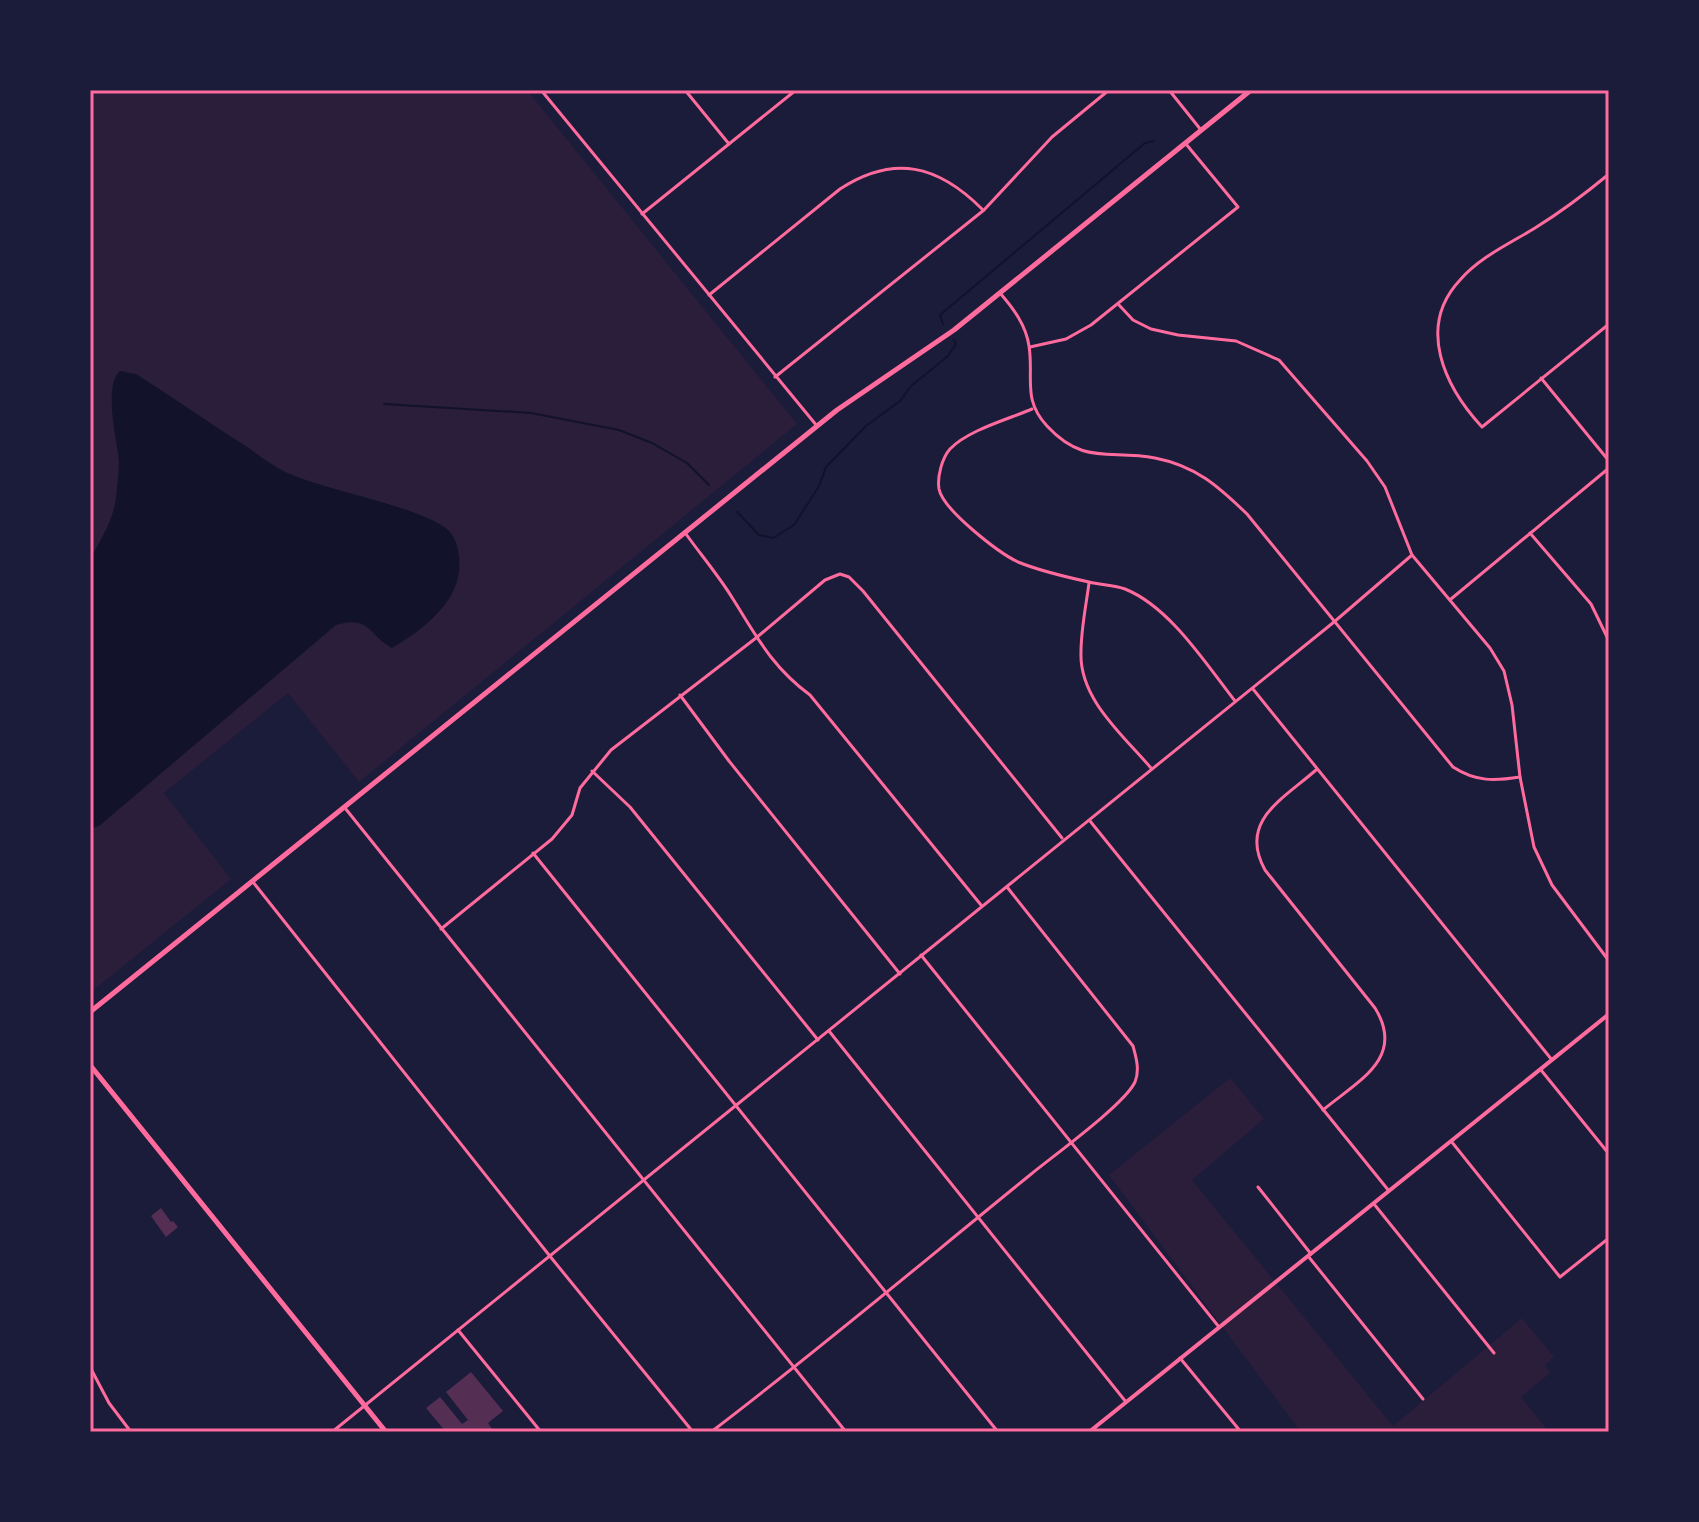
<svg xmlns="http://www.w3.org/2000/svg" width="1699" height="1522" font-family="Quicksand,sans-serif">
<rect width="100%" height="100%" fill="#1b1b3a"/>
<g fill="#2a1e3b">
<path d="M 90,90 L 527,90 L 797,424 L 359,782 L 288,693 L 164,793 L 231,879 L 90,993 Z"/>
<path d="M 1230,1078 L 1264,1119 L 1192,1180 L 1393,1426 L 1522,1318 L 1554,1357 L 1545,1365 L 1550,1373 L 1521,1397 L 1549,1432 L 1294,1432 L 1298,1428 L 1109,1175 Z"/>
</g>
<path fill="#12122b" d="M 120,371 L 136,374 C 172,397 208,422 244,445 C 259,455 274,467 290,474 C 325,490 430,509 450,532 C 459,543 460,558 459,572 C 455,606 419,632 392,648 C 368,635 370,615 336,625 L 99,826 L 90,829 L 90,560 C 100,540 113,522 116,498 C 117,486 119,473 119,461 C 117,440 103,386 120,371 Z"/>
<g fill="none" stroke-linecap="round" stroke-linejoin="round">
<g stroke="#12122b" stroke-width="2">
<path d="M 943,324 L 940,315 L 1145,143 L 1154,141"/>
<path d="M 384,404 L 531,413 L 619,430 L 652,443 L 687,463 L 709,485"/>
<path d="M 737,512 L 759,535 L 773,538 L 794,525 L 819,486 L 826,467 L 866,426 L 900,401 L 911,386 L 948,356 L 956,344 L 954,340"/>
</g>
</g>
<g fill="#542f53">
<path d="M 161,1208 L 171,1222 L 173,1221 L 178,1227 L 166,1237 L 151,1216 Z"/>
<path d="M 471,1372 L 503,1411 L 488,1423 L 494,1432 L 485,1432 L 482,1428 L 477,1432 L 446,1432 L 426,1408 L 440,1397 L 462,1424 L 468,1420 L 446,1392 Z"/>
</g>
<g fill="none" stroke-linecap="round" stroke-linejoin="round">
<g stroke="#ff6b9d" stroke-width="3">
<path d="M 541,90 L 817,426"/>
<path d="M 685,90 L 729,144"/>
<path d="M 1169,90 L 1201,130"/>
<path d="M 1609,174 C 1586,193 1561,212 1535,228 C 1509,244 1480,257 1460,280 C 1416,327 1445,387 1482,427 L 1609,324"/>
<path d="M 642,214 L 796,90"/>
<path d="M 1000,293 C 1013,308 1026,325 1029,346 C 1034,378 1022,399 1047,426 C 1084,466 1110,449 1155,458 C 1196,466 1218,486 1247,514 L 1453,767 C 1476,782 1495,781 1520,777"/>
<path d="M 709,295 L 840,189 C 894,154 938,165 982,209"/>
<path d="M 1119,305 L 1133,320 L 1151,329 L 1178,335 L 1236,341 L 1279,360 L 1367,461 L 1385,487 L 1412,555 L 1490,648 L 1504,671 L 1512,705 L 1520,777 L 1534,847 L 1552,885 L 1609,961"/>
<path d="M 1030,347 L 1066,339 L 1091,325 L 1238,207 L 1186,144"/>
<path d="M 775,377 L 984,210 L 1052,137 L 1109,90"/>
<path d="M 1541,378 L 1609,461"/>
<path d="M 1032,409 C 1009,419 968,430 950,449 C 942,458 937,477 939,489 C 943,510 999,553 1018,562 C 1040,571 1066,577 1089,582 C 1100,585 1114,585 1125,589 C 1170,607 1206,664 1235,701"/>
<path d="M 1530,533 L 1591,604 L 1609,641"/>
<path d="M 686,534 C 701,555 719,576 733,599 C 757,637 772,667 810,695 L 981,905"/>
<path d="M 1089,583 C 1086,606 1081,629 1081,652 C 1079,699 1123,735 1151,768"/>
<path d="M 1451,599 L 1609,468"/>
<path d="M 1253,689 L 1552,1060"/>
<path d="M 680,695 L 729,761 L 900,974"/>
<path d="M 1316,770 C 1283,799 1238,821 1265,870 L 1375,1008 C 1406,1058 1358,1081 1323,1110"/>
<path d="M 592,771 L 630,807 L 818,1040"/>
<path d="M 345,808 L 846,1432"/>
<path d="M 1090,821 L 1389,1191"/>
<path d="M 533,853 L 998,1432"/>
<path d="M 253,882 L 549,1255 L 693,1432"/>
<path d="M 441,929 L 552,839 L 572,815 L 580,788 L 611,750 L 756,638 L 825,580 L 840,574 L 849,577 L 863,591 L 1062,838"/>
<path d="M 921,955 L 1219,1327"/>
<path d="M 829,1031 L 1126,1402"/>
<path d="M 1541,1070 L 1609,1154"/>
<path d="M 1451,1141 L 1560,1277 L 1609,1238"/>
<path d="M 1258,1187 L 1311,1254"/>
<path d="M 1374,1204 L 1494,1353"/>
<path d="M 1308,1256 L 1423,1399"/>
<path d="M 458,1330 L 541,1432"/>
<path d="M 1180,1358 L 1241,1432"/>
<path d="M 90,1367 L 109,1403 L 131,1432"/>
<path d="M 332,1432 L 1334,622 L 1412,555"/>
<path d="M 711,1432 C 820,1349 924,1261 1030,1175 C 1053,1156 1124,1105 1135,1082 C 1140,1070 1136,1057 1133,1046 L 1007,887"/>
</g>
<path stroke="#ff6b9d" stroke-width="4" d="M 1089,1432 L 1609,1014"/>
<g stroke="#ff6b9d" stroke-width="5">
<path d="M 90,1012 L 837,410 L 954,330 L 1251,90"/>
<path d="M 90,1065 L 386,1432"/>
</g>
</g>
<rect width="1699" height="1522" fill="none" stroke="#1b1b3a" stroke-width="184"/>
<rect x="92" y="92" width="1515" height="1338" fill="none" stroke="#ff6b9d" stroke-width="3"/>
</svg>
